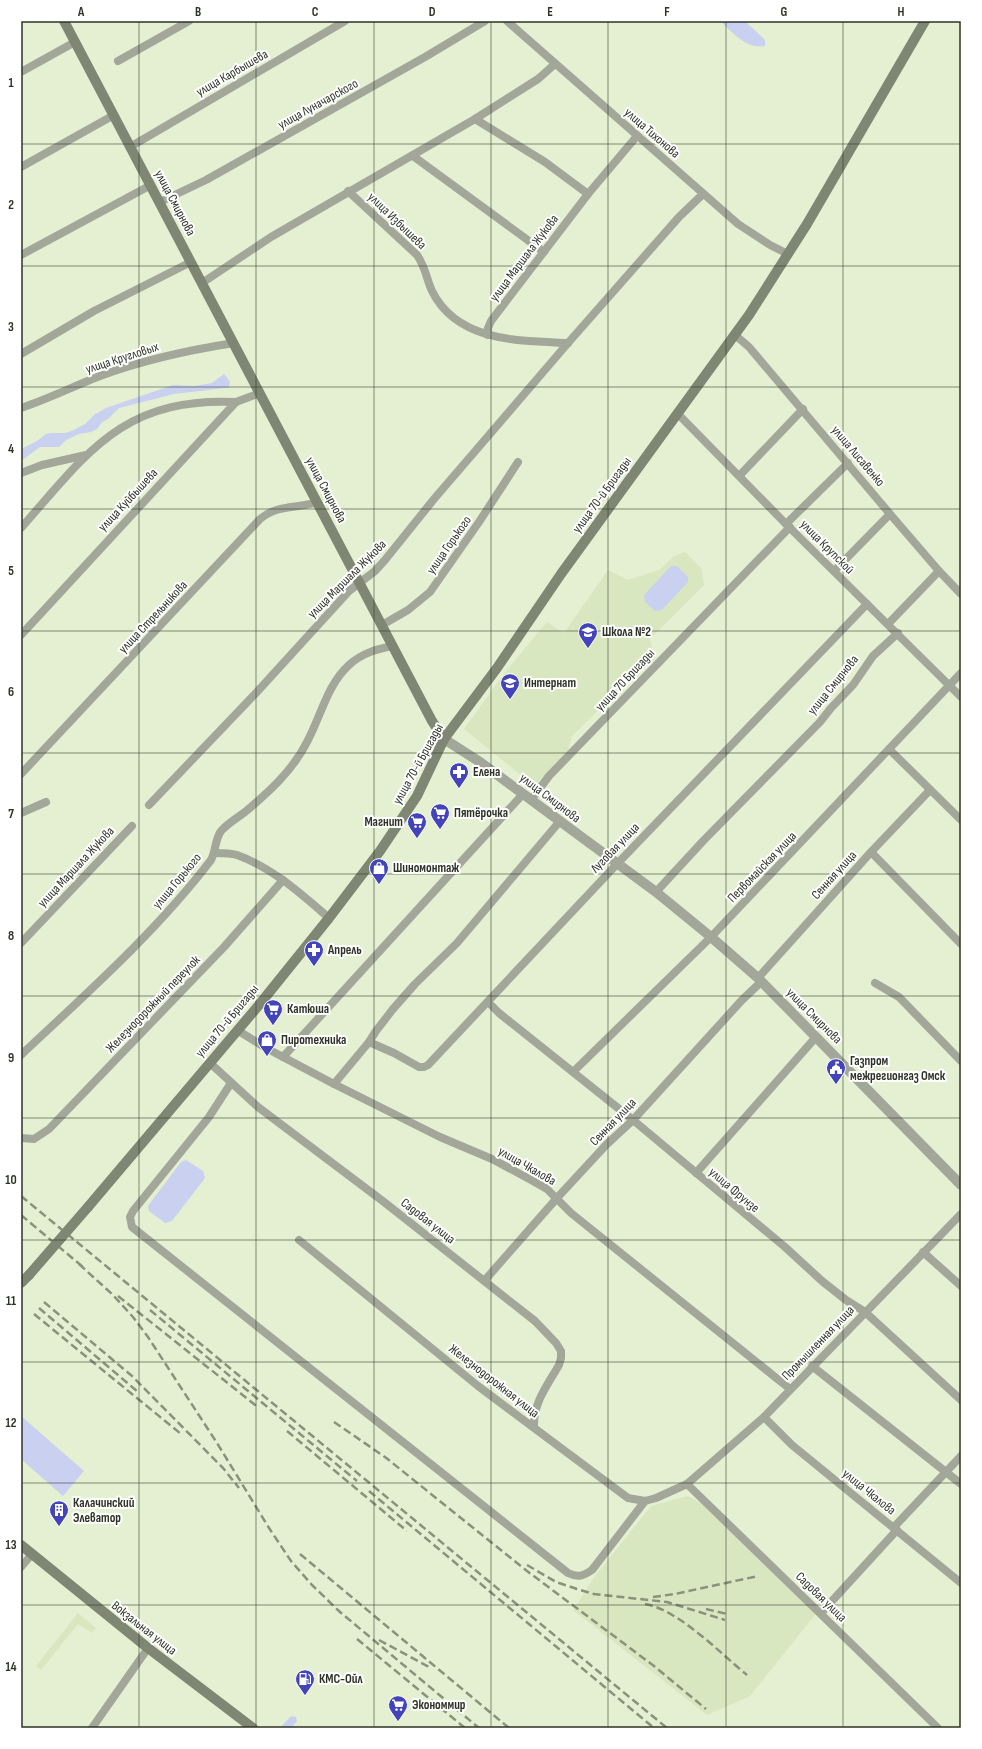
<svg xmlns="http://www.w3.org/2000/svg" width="982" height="1749" font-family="'Sofia Sans Condensed',sans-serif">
<rect width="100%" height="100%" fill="#e4f0d1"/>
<g fill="#d9e7c1">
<path d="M 685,552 L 701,568 L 704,585 L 650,639 L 655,660 L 650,665 L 645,665 L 572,736 L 568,752 L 534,786 L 464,729 L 506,671 L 547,622 L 564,633 L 608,570 L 628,580 L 659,570 L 674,556 Z"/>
<path d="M 688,1496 L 701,1503 L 814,1611 L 815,1615 L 750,1696 L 707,1715 L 573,1610 L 595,1576 L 651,1506 Z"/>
<path d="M 78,1613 L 96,1628 L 92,1633 L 78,1624 L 41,1670 L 36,1666 Z"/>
</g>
<g fill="#c9d0f0">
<path d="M 720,21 L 745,21 L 765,40 L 765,46 C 746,49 733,33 720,21 Z"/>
<path d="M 224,374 L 230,382 L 229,387 L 226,388 L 174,394 L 119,408 L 108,419 L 102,422 L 97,429 L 91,432 L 79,434 L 66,440 L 59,447 L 40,447 L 21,461 L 21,450 L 25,447 L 37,441 L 46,434 L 51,433 L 65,433 L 72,431 L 85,424 L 94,415 L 106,408 L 173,385 L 194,386 L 212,383 Z"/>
<path d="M 671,566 L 677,566 L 688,577 L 688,582 L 662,610 L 655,611 L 645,602 L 644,595 Z"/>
<path d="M 186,1160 L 203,1171 L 205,1178 L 172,1221 L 165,1223 L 149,1211 L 148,1206 L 181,1162 Z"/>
<path d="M 21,1416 L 84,1471 L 63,1496 L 21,1459 Z"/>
<path d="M 291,1716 L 296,1717 L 297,1721 L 291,1728 L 280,1728 Z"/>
</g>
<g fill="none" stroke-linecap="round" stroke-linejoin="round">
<g stroke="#a2a79a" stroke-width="8">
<path d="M 507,21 L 738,224 L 770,245 L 788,254"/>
<path d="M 118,61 L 189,21"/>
<path d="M 21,72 L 75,42"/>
<path d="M 475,119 L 545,162 L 588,194"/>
<path d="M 130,147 L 345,21"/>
<path d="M 413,156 L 544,252"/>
<path d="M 21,167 L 114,115"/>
<path d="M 348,191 L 417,255 C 426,268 426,278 432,291 C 457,342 520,341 568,343"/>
<path d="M 160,202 L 206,180 L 425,57 L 485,21"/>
<path d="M 21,255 L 151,185"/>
<path d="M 202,283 L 271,237 L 475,119 L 538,79 L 555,64"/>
<path d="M 488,335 L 488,328 L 491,321 L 588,194 L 637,136"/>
<path d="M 735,335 L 749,347 L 890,514 L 939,571 L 961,594"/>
<path d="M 21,354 L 94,311 L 191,262"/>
<path d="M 21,408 C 48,399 74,386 100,376 C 143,360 189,350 234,343"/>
<path d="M 677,413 L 786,524 L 961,697"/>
<path d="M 21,473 L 42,465 L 86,455"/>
<path d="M 740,475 L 803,409"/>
<path d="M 786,524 L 848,463"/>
<path d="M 21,528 C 88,452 123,397 236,402"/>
<path d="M 834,571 L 890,514"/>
<path d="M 888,624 L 939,571"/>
<path d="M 382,625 L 408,610 L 430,592 L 479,522 L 518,462"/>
<path d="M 21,635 L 236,402 L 260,393"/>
<path d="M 889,749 L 961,820"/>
<path d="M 21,774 L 260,519 C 278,504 297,509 317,502"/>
<path d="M 531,800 L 549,776 L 790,527"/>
<path d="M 149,805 L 255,694 L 349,591 L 375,571 L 385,560 L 434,499 L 568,343 L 679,217 L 703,194"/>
<path d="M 21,813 L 46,802"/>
<path d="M 871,852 L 961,944"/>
<path d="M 215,853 C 222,853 230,853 237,855 C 273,868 301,894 329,918"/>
<path d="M 656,892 L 704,840 L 820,722 L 831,708 L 853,685 L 873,656 L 898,633"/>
<path d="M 21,943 L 132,826"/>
<path d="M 758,978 L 871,852 L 930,790"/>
<path d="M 875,983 L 899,997 L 961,1061"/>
<path d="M 488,1002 L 499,1013 L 633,1120 L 785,1247 L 822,1281 L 846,1300 L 865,1312 L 961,1400"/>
<path d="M 237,1030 L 266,1048 L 334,1084 L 440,1137 L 492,1159 L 533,1181 L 547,1189 L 571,1213 L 790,1389"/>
<path d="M 369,1042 L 394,1053 L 419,1067 L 424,1067 L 428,1065 L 617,864 L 867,604"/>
<path d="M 21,1055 C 87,993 156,932 211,860 C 216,851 215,839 221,831 C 227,824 237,818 245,812 C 269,792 293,770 307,742 C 321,716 327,685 349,665 C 362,653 377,649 393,646"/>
<path d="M 283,1057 L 523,794"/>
<path d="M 210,1063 L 258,1107 L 384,1202 L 535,1321 L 556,1343 L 561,1351 L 561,1358 L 559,1365 C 547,1386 533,1403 534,1427"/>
<path d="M 573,1072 L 711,937 L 961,673"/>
<path d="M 231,1083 L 209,1117 L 133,1211 L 130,1217 L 132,1227 L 568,1573 C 578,1578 583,1576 592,1570 L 645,1501"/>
<path d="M 334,1084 L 369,1042 L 376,1031 L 393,1009 L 415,984 L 457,943 L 560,821"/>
<path d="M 21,1138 L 34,1139 L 49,1129 L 224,947 L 283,880"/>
<path d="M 696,1173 L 816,1037"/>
<path d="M 299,1240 L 478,1386 L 628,1498 L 645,1501 L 656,1498 L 687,1484 L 764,1417 L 961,1214"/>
<path d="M 923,1252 L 961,1286"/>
<path d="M 485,1280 L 557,1198 L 606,1145 L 633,1120 L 742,1000 L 761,982"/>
<path d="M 812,1366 L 961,1484"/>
<path d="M 764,1417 L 792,1445 L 961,1583"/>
<path d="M 687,1484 L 938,1728"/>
<path d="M 894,1527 L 961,1456"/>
<path d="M 21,1567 L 32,1554"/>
<path d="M 821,1613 L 897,1530"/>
<path d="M 92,1728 L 148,1648"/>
</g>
<path stroke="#a2a79a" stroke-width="10" d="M 444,739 L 480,762 L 656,892 L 711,937 L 758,978 L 961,1185"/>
<g stroke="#7f8673" stroke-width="10">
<path d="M 64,21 L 432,721 L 444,739"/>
<path d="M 88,1207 L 259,1005 L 329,918 L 380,851 L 417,796 L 444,739 L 497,668 L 561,574 L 749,315 L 807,224 L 925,21"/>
<path d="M 21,1283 L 29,1275"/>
<path d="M 21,1545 L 148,1648 L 253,1728"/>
</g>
<g stroke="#89927c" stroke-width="2.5" stroke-dasharray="8 4" stroke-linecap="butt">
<path d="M 21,1196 L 667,1728"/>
<path d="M 21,1215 L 83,1267"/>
<path d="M 79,1264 L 112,1294 L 133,1317 L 148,1337 L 217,1443 L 269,1528 L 291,1561 L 312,1585 L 340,1612 L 479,1728"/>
<path d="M 118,1296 L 259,1408"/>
<path d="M 44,1302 L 132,1376 L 223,1468 L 239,1488"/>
<path d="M 39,1308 L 138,1392"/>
<path d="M 150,1310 L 357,1481"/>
<path d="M 34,1314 L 181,1434"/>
<path d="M 334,1422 L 385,1457 L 527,1571 L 654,1666 L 706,1709"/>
<path d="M 287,1431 L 407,1531"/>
<path d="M 369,1491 L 654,1728"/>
<path d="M 300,1554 L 509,1728"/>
<path d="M 527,1565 L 556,1582 L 577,1589 L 594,1594 L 667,1602 L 725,1620"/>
<path d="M 653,1597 L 675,1594 L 758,1576"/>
<path d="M 645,1604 C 679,1610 720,1653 747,1675"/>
<path d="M 706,1609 L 727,1614"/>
<path d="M 357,1639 L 465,1728"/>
<path d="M 379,1640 L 429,1667"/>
</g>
<path stroke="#7f8673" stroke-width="10" d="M 29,1275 L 88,1207"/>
</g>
<path fill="none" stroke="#2e3327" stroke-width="1" stroke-opacity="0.55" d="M 139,21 L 139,1728M 256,21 L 256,1728M 374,21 L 374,1728M 491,21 L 491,1728M 608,21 L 608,1728M 726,21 L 726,1728M 843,21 L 843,1728M 21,144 L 961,144M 21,266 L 961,266M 21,387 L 961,387M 21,509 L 961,509M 21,631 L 961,631M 21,753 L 961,753M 21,874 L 961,874M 21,996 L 961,996M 21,1118 L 961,1118M 21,1240 L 961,1240M 21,1362 L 961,1362M 21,1483 L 961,1483M 21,1605 L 961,1605"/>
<defs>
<symbol id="school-pin" viewBox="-11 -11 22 30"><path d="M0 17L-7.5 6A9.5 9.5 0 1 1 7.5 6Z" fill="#4344b9" stroke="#fff"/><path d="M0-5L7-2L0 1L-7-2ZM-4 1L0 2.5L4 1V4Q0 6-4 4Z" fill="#fff"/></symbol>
<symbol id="pharmacy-pin" viewBox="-11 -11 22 30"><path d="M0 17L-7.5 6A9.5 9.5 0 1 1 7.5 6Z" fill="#4344b9" stroke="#fff"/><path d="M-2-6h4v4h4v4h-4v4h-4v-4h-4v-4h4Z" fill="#fff"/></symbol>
<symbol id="supermarket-pin" viewBox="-11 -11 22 30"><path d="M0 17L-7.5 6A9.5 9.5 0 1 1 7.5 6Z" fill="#4344b9" stroke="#fff"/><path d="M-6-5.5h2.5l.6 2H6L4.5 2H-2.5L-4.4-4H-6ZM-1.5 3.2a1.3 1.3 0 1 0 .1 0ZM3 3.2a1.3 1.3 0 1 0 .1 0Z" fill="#fff"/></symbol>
<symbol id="shop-pin" viewBox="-11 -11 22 30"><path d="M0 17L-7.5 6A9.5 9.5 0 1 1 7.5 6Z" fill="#4344b9" stroke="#fff"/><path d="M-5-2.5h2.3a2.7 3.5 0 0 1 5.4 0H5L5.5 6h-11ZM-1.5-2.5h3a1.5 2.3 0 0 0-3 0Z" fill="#fff"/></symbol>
<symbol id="civic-pin" viewBox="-11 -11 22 30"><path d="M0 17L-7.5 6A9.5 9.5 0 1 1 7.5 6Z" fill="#4344b9" stroke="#fff"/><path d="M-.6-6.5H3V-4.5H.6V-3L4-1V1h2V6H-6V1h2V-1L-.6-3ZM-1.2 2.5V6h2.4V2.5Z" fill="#fff"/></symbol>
<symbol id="building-pin" viewBox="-11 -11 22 30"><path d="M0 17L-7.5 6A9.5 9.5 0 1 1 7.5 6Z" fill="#4344b9" stroke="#fff"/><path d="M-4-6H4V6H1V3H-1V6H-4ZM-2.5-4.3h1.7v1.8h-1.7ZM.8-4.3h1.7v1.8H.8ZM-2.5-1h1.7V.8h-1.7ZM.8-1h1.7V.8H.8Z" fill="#fff"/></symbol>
<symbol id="fuel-pin" viewBox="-11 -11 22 30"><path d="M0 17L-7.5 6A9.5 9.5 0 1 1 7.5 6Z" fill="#4344b9" stroke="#fff"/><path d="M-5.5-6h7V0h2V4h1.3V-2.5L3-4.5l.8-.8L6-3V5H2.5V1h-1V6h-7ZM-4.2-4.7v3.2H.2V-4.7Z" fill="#fff"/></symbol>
</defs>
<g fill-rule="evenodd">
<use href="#school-pin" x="577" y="621" width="22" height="30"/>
<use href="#school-pin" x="499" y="672" width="22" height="30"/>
<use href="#pharmacy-pin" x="448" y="761" width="22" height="30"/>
<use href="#supermarket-pin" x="429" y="802" width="22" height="30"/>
<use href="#supermarket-pin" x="406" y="811" width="22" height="30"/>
<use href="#shop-pin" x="368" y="857" width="22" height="30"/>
<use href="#pharmacy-pin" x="303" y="939" width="22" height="30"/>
<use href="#supermarket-pin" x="262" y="998" width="22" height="30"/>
<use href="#shop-pin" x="256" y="1029" width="22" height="30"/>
<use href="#civic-pin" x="825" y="1057" width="22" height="30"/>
<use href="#building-pin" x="48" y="1499" width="22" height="30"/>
<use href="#fuel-pin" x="294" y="1668" width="22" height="30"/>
<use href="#supermarket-pin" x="387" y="1694" width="22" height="30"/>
</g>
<g text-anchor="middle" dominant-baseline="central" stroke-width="4" stroke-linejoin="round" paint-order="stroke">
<g font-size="13" fill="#2e3327" stroke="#fff">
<text transform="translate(232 73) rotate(-30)">улица Карбышева</text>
<text transform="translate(318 104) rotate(-29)">улица Луначарского</text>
<text transform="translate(652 133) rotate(41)">улица Тихонова</text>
<text transform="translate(175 203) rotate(62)">улица Смирнова</text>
<text transform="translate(397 221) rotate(44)">улица Избышева</text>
<text transform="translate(524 258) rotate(-53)">улица Маршала Жукова</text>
<text transform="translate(122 358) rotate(-18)">улица Кругловых</text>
<text transform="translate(858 456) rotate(50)">улица Лисавенко</text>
<text transform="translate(326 490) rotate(62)">улица Смирнова</text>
<text transform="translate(602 495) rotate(-54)">улица 70-й Бригады</text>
<text transform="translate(128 500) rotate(-47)">улица Куйбышева</text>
<text transform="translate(449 545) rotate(-55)">улица Горького</text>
<text transform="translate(827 547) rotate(45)">улица Крупской</text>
<text transform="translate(347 579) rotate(-45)">улица Маршала Жукова</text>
<text transform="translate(153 617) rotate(-47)">улица Стрельникова</text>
<text transform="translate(625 680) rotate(-47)">улица 70 Бригады</text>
<text transform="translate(833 685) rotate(-51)">улица Смирнова</text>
<text transform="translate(418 764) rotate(-61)">улица 70-й Бригады</text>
<text transform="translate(550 798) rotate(37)">улица Смирнова</text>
<text transform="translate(615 848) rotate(-46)">Луговая улица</text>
<text transform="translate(76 867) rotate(-47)">улица Маршала Жукова</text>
<text transform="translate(762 867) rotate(-46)">Первомайская улица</text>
<text transform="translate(834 875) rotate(-48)">Сенная улица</text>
<text transform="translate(177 881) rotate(-50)">улица Горького</text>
<text transform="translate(153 1004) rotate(-46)">Железнодорожный переулок</text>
<text transform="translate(814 1016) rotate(45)">улица Смирнова</text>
<text transform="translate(227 1021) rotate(-50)">улица 70-й Бригады</text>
<text transform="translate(613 1122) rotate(-46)">Сенная улица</text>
<text transform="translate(527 1166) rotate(30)">улица Чкалова</text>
<text transform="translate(734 1190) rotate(40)">улица Фрунзе</text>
<text transform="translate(428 1221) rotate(38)">Садовая улица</text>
<text transform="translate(818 1343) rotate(-46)">Промышленная улица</text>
<text transform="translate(494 1381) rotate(38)">Железнодорожная улица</text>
<text transform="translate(869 1492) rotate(39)">улица Чкалова</text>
<text transform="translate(821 1597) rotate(44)">Садовая улица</text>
<text transform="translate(144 1628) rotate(38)">Вокзальная улица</text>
</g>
<g font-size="13" font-weight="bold" fill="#2e3327" stroke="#fff" text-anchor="start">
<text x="602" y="632">Школа №2</text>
<text x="524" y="683">Интернат</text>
<text x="473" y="772">Елена</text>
<text x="454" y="813">Пятёрочка</text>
<text x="403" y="822" text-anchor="end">Магнит</text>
<text x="393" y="868">Шиномонтаж</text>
<text x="328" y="950">Апрель</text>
<text x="287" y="1009">Катюша</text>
<text x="281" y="1040">Пиротехника</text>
<text x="850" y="1061">Газпром<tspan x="850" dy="15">межрегионгаз Омск</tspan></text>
<text x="73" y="1503">Калачинский<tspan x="73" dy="15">Элеватор</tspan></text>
<text x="319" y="1679">КМС-Ойл</text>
<text x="412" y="1705">Экономмир</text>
</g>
</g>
<rect width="982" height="1749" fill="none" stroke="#ffffff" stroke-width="44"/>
<rect x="22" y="22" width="938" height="1705" fill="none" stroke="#2e3327" stroke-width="1.5"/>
<g font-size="13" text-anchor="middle" font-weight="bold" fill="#2e3327">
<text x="81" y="16">A</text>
<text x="198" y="16">B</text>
<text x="315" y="16">C</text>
<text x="432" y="16">D</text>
<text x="550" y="16">E</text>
<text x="667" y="16">F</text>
<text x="784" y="16">G</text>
<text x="901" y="16">H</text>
<text x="11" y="87">1</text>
<text x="11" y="209">2</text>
<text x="11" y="331">3</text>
<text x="11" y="453">4</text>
<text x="11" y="575">5</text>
<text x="11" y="696">6</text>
<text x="11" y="818">7</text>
<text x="11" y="940">8</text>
<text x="11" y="1062">9</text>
<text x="11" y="1184">10</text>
<text x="11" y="1305">11</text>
<text x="11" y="1427">12</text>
<text x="11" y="1549">13</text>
<text x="11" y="1671">14</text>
</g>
</svg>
